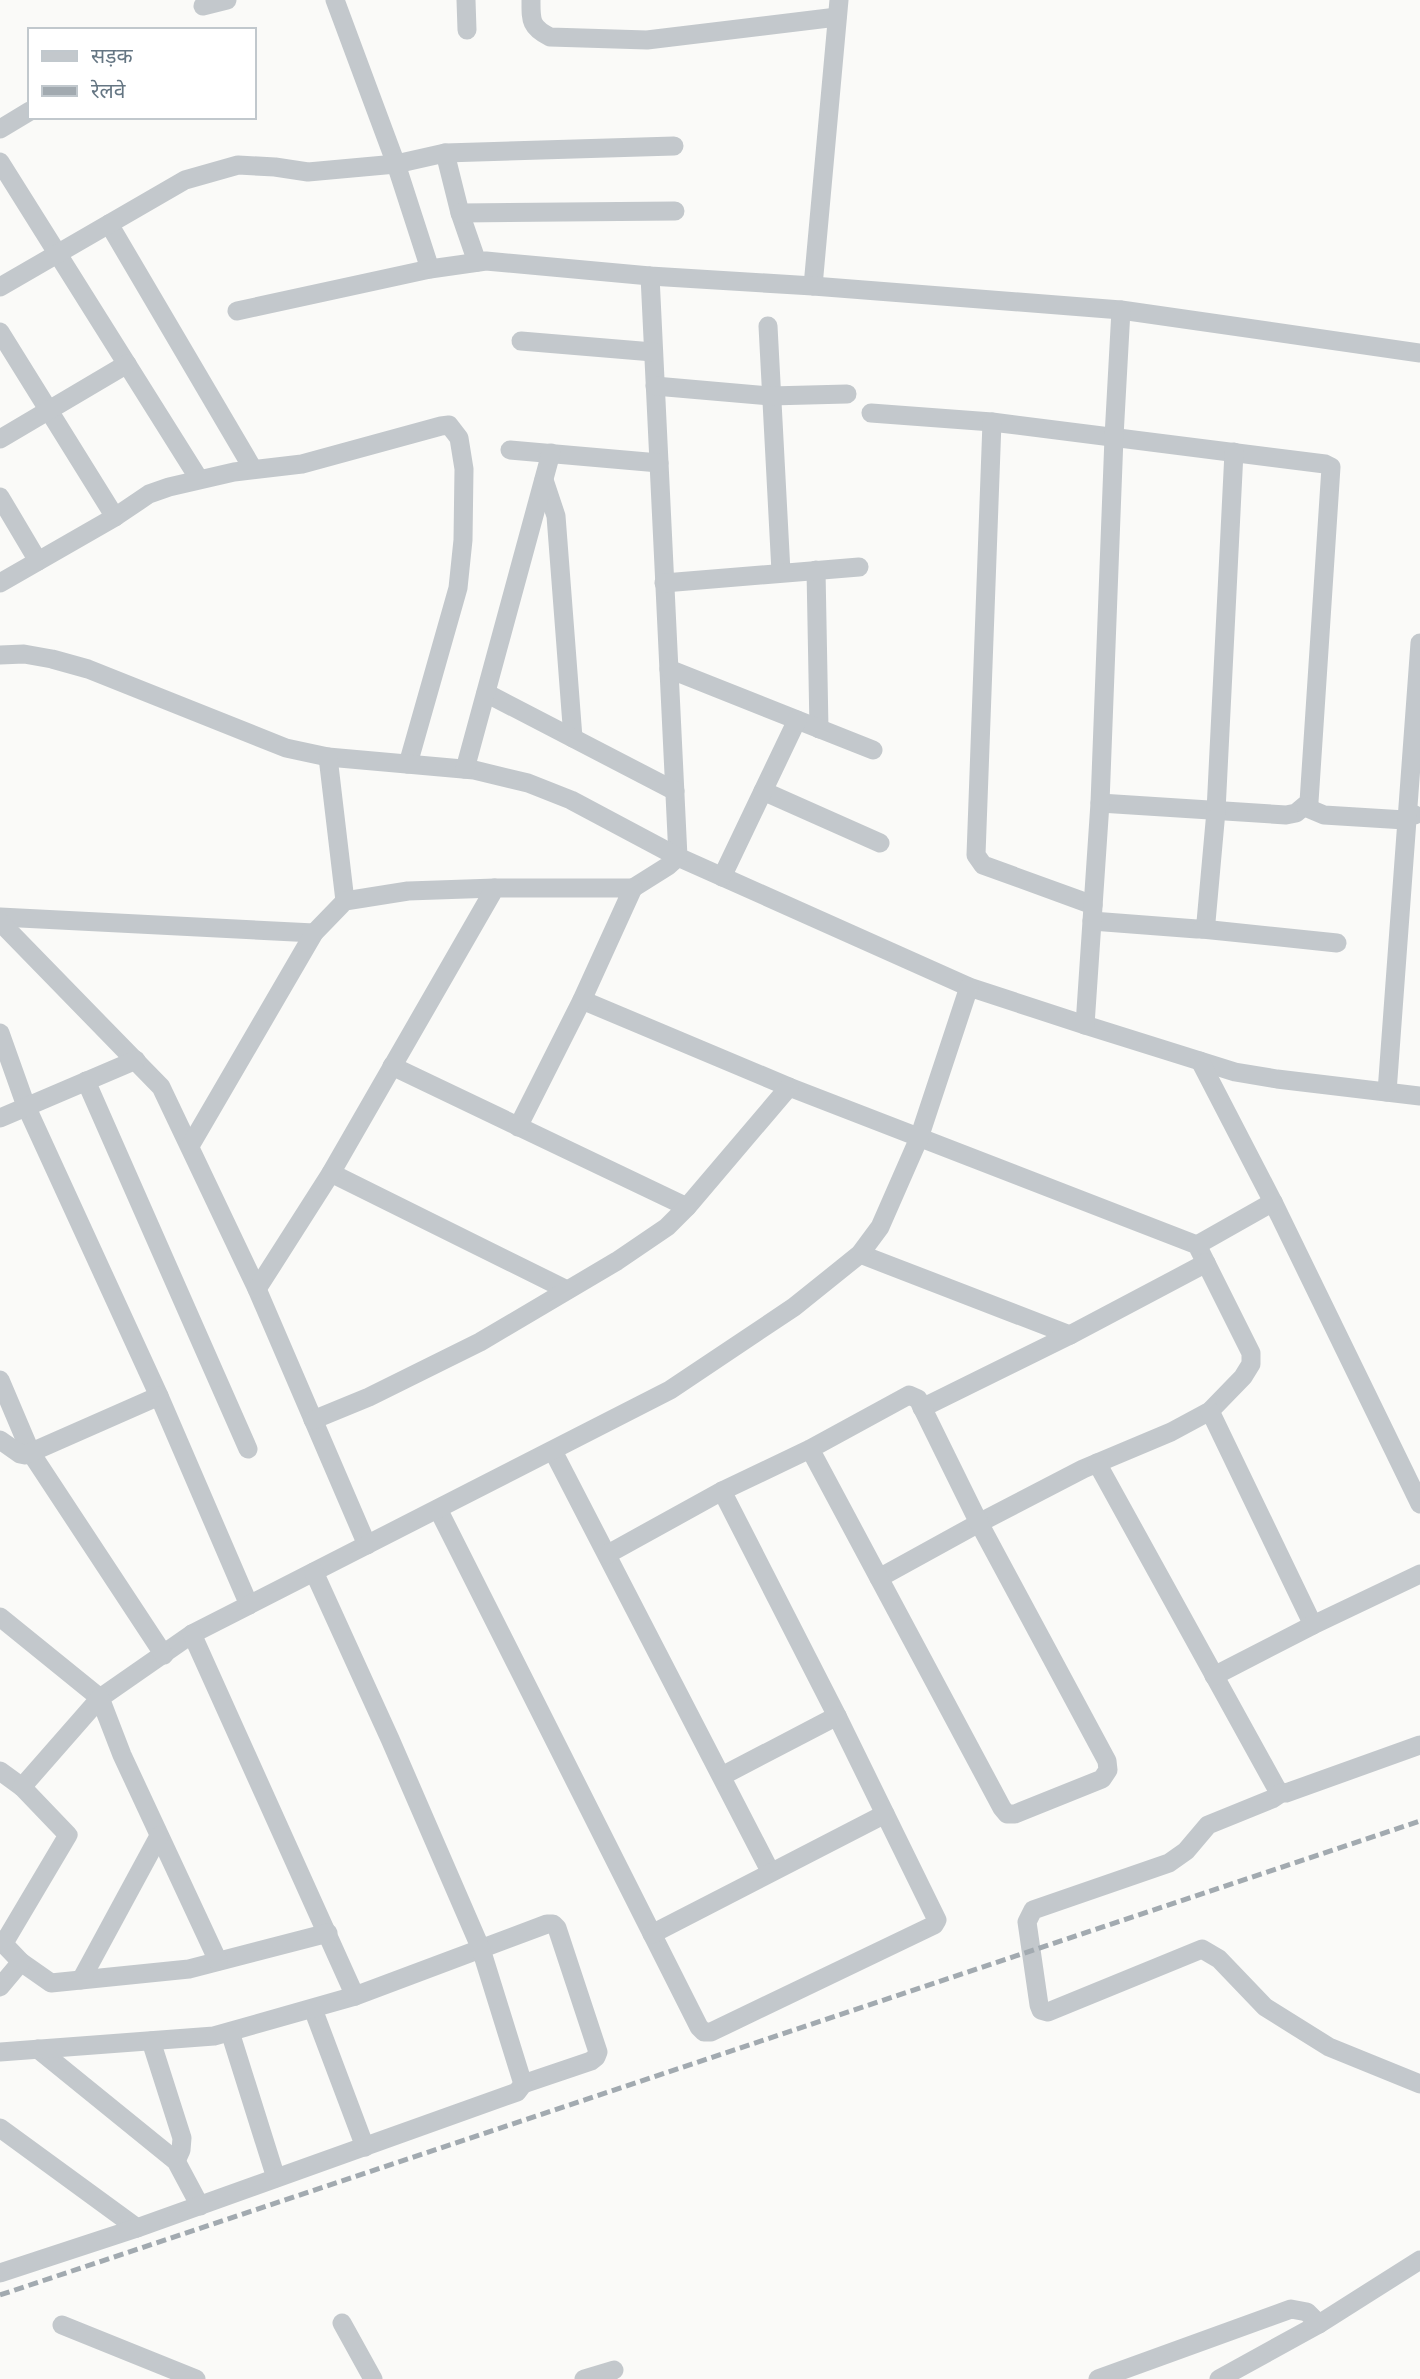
<svg xmlns="http://www.w3.org/2000/svg" width="1420" height="2379" font-family="'Exo 2','Noto Sans Devanagari',sans-serif">
<rect width="100%" height="100%" fill="#fafaf8"/>
<g fill="none" stroke-linecap="round" stroke-linejoin="round">
<g stroke="#c3c8cc" stroke-width="19">
<path d="M 335,0 L 396,164 L 430,269"/>
<path d="M 466,0 L 467,30"/>
<path d="M 531,0 C 531,20 530,27 550,37 L 647,40 L 837,17"/>
<path d="M 203,6 L 227,0"/>
<path d="M 0,129 L 30,111"/>
<path d="M 445,153 L 460,213 L 477,262"/>
<path d="M 0,162 L 199,479"/>
<path d="M 460,213 L 675,211"/>
<path d="M 109,224 L 253,469"/>
<path d="M 650,276 L 678,857 L 969,987 L 1085,1025 L 1235,1072 L 1277,1079 L 1420,1096"/>
<path d="M 813,286 L 839,0"/>
<path d="M 0,287 L 185,180 L 238,165 L 275,167 L 308,172 L 396,164 L 445,153 L 674,146"/>
<path d="M 237,311 L 430,269 L 486,261 L 650,276 L 813,286 L 1121,310 L 1420,353"/>
<path d="M 768,326 L 781,572"/>
<path d="M 0,332 L 115,517"/>
<path d="M 521,341 L 653,352"/>
<path d="M 655,386 L 770,396 L 847,394"/>
<path d="M 871,413 L 992,422 L 1325,464 L 1331,467 L 1309,802 L 1296,813 L 1286,815 L 1100,803"/>
<path d="M 992,422 L 976,855 L 983,865 L 1093,905"/>
<path d="M 0,439 L 127,364"/>
<path d="M 510,450 L 659,463"/>
<path d="M 544,480 L 556,516 L 573,738"/>
<path d="M 0,497 L 38,561"/>
<path d="M 816,570 L 819,729"/>
<path d="M 0,583 L 115,517 L 149,494 L 169,487 L 234,472 L 302,464 L 441,426 L 449,425 L 459,438 L 464,469 L 463,540 L 458,588 L 408,764"/>
<path d="M 664,583 L 859,567"/>
<path d="M 0,655 L 24,654 L 52,659 L 88,669 L 286,748 L 328,757 L 474,770 L 528,783 L 571,800 L 678,857 L 668,866 L 633,888"/>
<path d="M 669,669 L 873,750"/>
<path d="M 486,693 L 675,791"/>
<path d="M 328,757 L 345,901"/>
<path d="M 465,769 L 551,453"/>
<path d="M 763,791 L 880,843"/>
<path d="M 1305,807 L 1324,815 L 1405,820 L 1408,814 L 1415,815"/>
<path d="M 722,877 L 797,720"/>
<path d="M 0,917 L 314,933"/>
<path d="M 1092,921 L 1197,929 L 1202,929 L 1206,922 L 1216,811 L 1234,452"/>
<path d="M 0,922 L 161,1087 L 257,1289 L 367,1545"/>
<path d="M 1202,929 L 1337,943"/>
<path d="M 582,1000 L 789,1087 L 1197,1245 L 1251,1353 L 1251,1364 L 1243,1377 L 1210,1411 L 1171,1432 L 1083,1469 L 979,1523 L 879,1578"/>
<path d="M 1085,1025 L 1100,803 L 1114,437 L 1121,310"/>
<path d="M 0,1033 L 26,1106 L 159,1396 L 249,1605 L 192,1634 L 100,1698 L 0,1617"/>
<path d="M 1200,1061 L 1273,1202 L 1420,1504"/>
<path d="M 392,1066 L 687,1207"/>
<path d="M 86,1081 L 248,1449"/>
<path d="M 1387,1092 L 1420,643"/>
<path d="M 0,1118 L 136,1060"/>
<path d="M 190,1146 L 314,933 L 345,901 L 408,891 L 495,888"/>
<path d="M 331,1173 L 567,1290"/>
<path d="M 1197,1245 L 1273,1202"/>
<path d="M 860,1254 L 1070,1335"/>
<path d="M 257,1289 L 331,1173 L 495,888 L 633,888 L 582,1000 L 518,1127"/>
<path d="M 0,1380 L 31,1453 L 164,1655"/>
<path d="M 922,1408 L 1070,1335 L 1206,1263"/>
<path d="M 1210,1411 L 1313,1625"/>
<path d="M 313,1420 L 369,1397 L 480,1342 L 617,1261 L 667,1227 L 687,1207 L 789,1087"/>
<path d="M 0,1440 L 20,1454 L 25,1455 L 159,1396"/>
<path d="M 553,1451 L 770,1871"/>
<path d="M 1097,1463 L 1278,1791 L 1286,1793 L 1420,1745"/>
<path d="M 438,1509 L 699,2027 L 704,2032 L 711,2032 L 934,1925 L 937,1920 L 837,1716 L 722,1491"/>
<path d="M 608,1554 L 722,1491 L 810,1449 L 909,1395 L 918,1399 L 979,1523 L 1107,1761 L 1108,1770 L 1102,1779 L 1015,1814 L 1007,1814 L 1002,1808 L 810,1449"/>
<path d="M 249,1605 L 670,1390 L 794,1307 L 860,1254 L 880,1227 L 919,1138 L 969,987"/>
<path d="M 192,1634 L 355,1996"/>
<path d="M 1214,1676 L 1313,1625 L 1420,1574"/>
<path d="M 0,1771 L 22,1787"/>
<path d="M 722,1776 L 837,1716"/>
<path d="M 1281,1793 L 1272,1799 L 1208,1825 L 1186,1851 L 1169,1863 L 1033,1910 L 1027,1922 L 1039,2005 L 1041,2010 L 1048,2012 L 1202,1949 L 1219,1959 L 1265,2007 L 1329,2047 L 1420,2084"/>
<path d="M 652,1934 L 885,1814"/>
<path d="M 0,1940 L 21,1962 L 51,1983 L 189,1969 L 328,1933"/>
<path d="M 4,1943 L 68,1835 L 22,1787 L 100,1698 L 122,1755 L 218,1961"/>
<path d="M 81,1980 L 159,1836"/>
<path d="M 0,1987 L 21,1962"/>
<path d="M 313,2009 L 365,2147"/>
<path d="M 230,2032 L 276,2178"/>
<path d="M 151,2041 L 182,2138 L 181,2150 L 176,2161"/>
<path d="M 38,2049 L 176,2161 L 200,2206"/>
<path d="M 0,2052 L 214,2036 L 355,1996 L 547,1924 L 553,1924 L 557,1928 L 598,2052 L 596,2057 L 591,2061 L 523,2084"/>
<path d="M 0,2128 L 137,2228"/>
<path d="M 0,2273 L 137,2228 L 517,2092 L 523,2084 L 481,1949 L 390,1739 L 314,1572"/>
<path d="M 342,2323 L 373,2379"/>
<path d="M 62,2325 L 196,2379"/>
<path d="M 584,2379 L 614,2370"/>
<path d="M 1098,2379 L 1291,2309 L 1307,2312 L 1319,2324"/>
<path d="M 1219,2379 L 1319,2324 L 1420,2260"/>
</g>
<path stroke="#a2aab0" stroke-width="5" stroke-dasharray="10 5" stroke-linecap="butt" d="M 0,2295 L 1420,1821"/>
</g>
<rect x="28" y="28" width="228" height="91" fill="#ffffff" stroke="#c1c8cd" stroke-width="2"/>
<rect x="42" y="51" width="35" height="10" fill="#c3c8cc" stroke="#c1c8cd" stroke-width="2"/>
<text x="91" y="63" font-size="21" fill="#657683">सड़क</text>
<rect x="42" y="86" width="35" height="10" fill="#a2aab0" stroke="#c1c8cd" stroke-width="2"/>
<text x="91" y="98" font-size="21" fill="#657683">रेलवे</text>
</svg>
